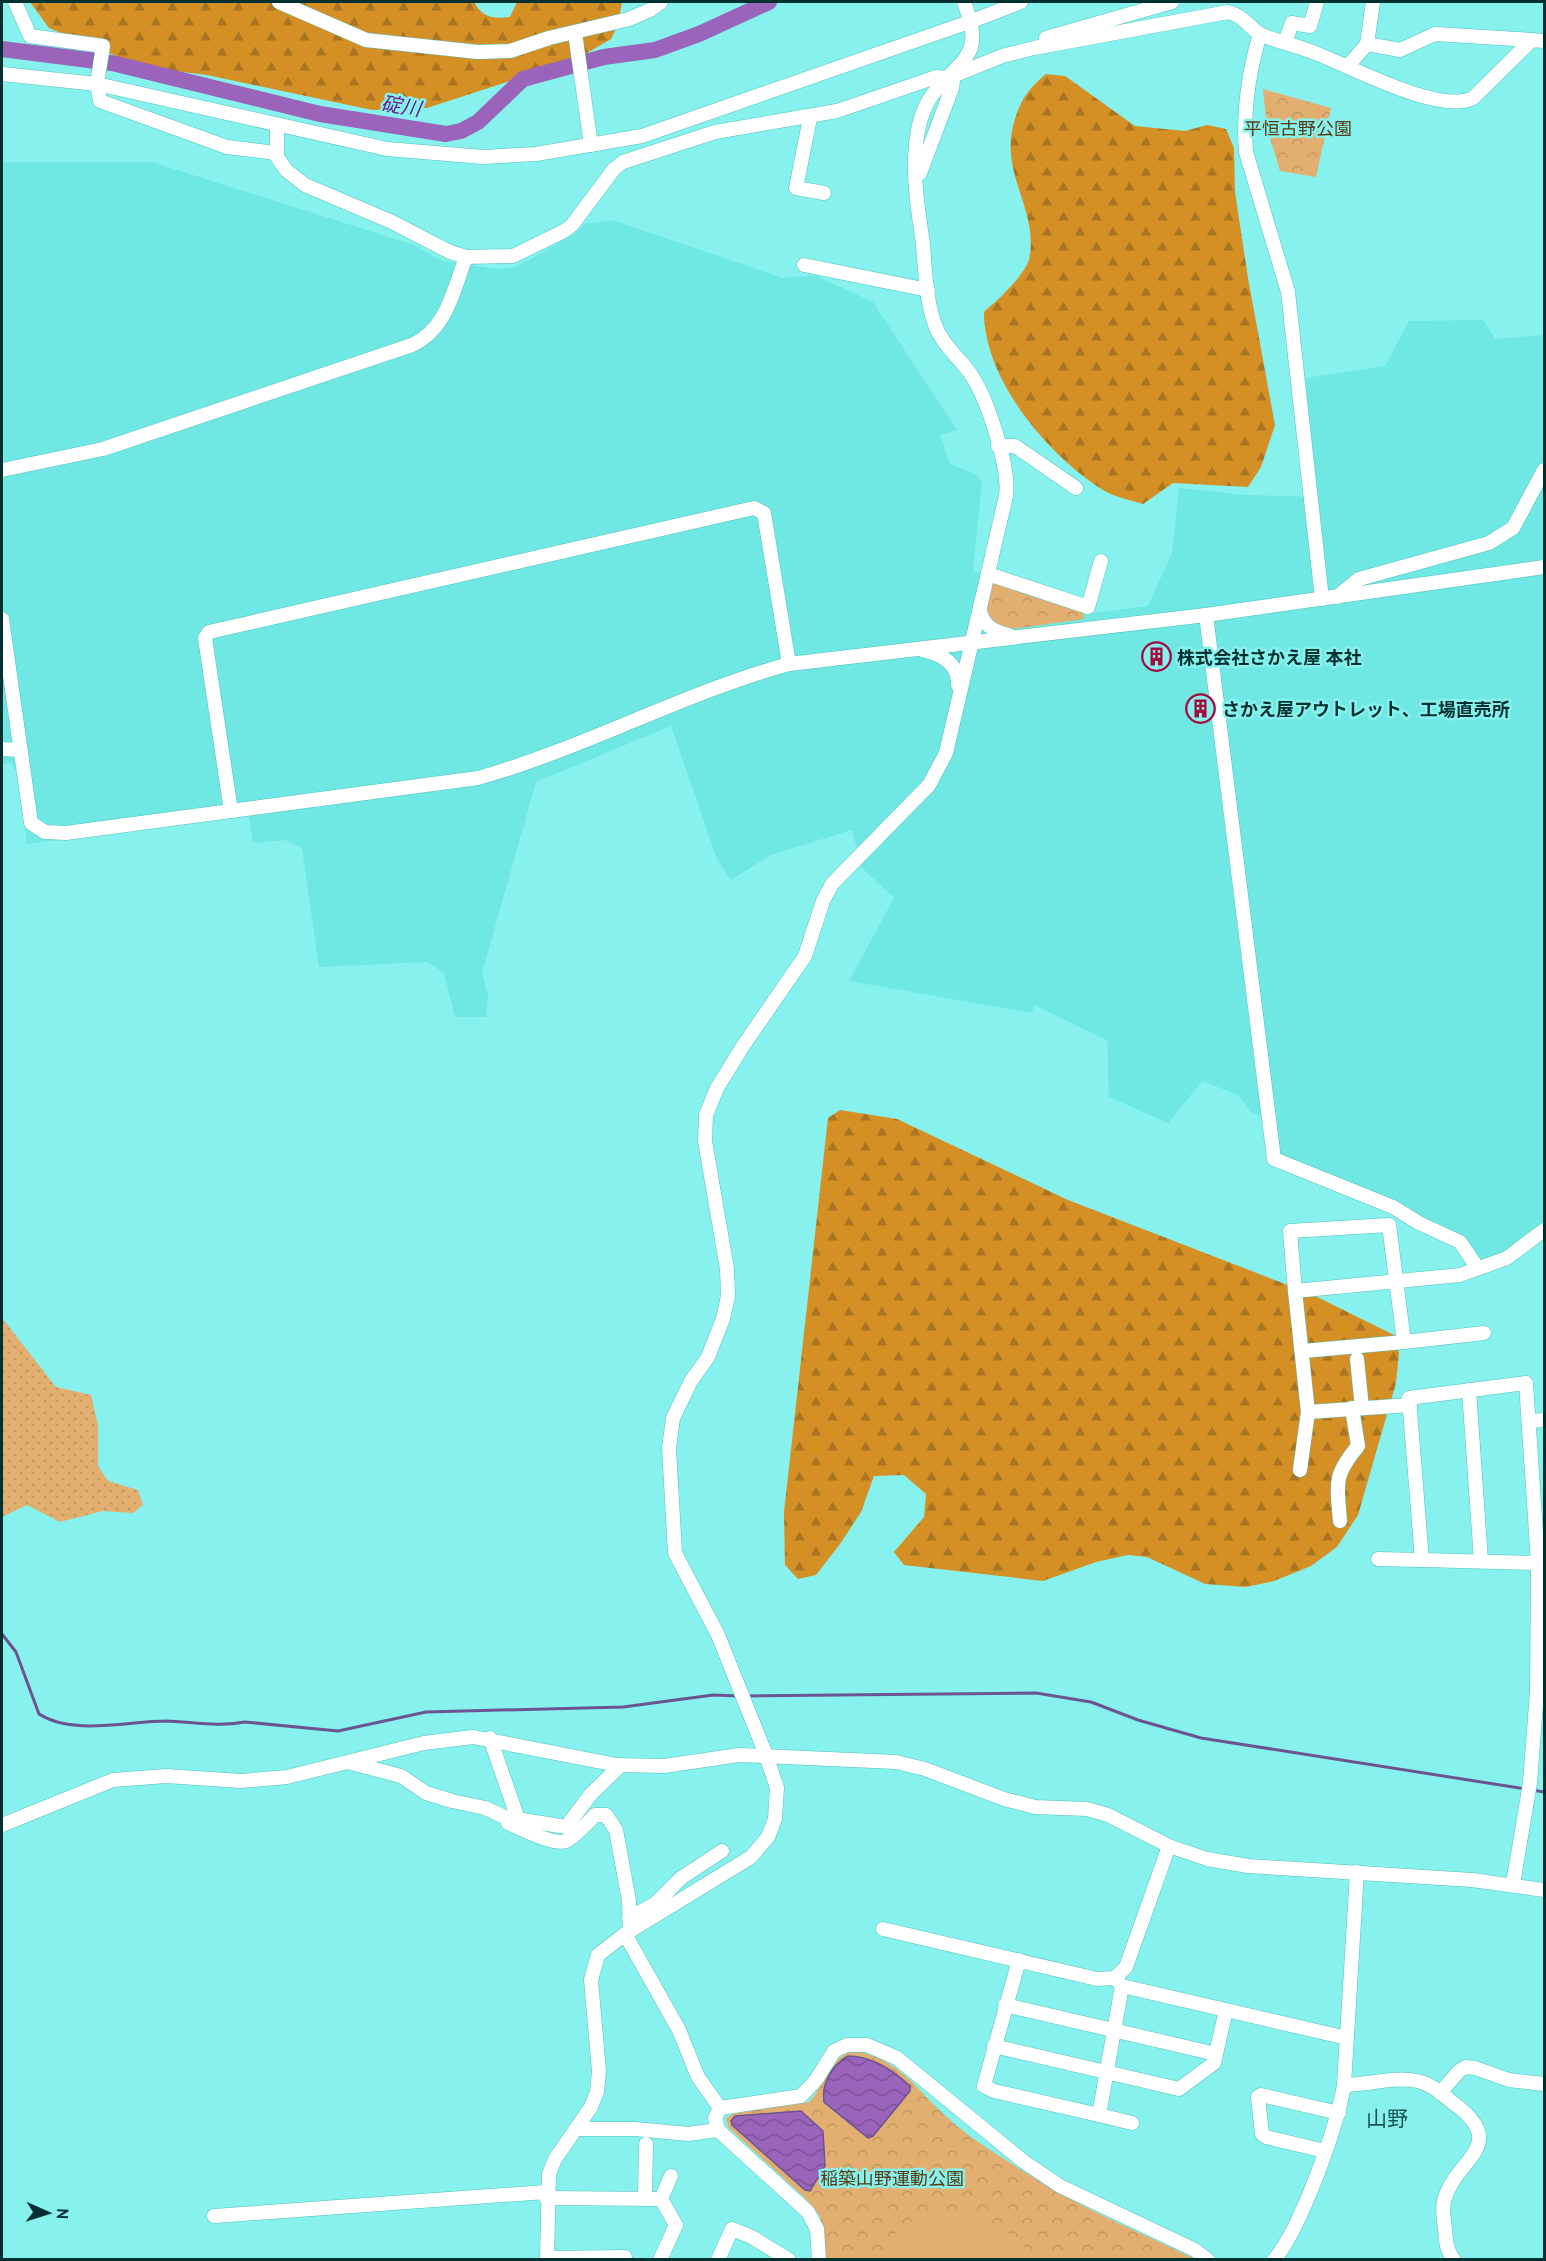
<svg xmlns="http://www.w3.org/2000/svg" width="1546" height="2261" font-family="'PT Sans','Noto Sans JP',sans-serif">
<defs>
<pattern id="grass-dots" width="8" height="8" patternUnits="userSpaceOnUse" patternTransform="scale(1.5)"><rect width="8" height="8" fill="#e2af70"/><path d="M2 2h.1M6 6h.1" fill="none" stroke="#c09761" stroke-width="1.8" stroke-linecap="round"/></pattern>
<pattern id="forest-firs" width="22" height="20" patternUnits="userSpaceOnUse" patternTransform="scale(1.5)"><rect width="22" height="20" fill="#d48f25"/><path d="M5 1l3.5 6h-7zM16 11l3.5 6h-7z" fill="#aa7520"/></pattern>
<pattern id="park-crowns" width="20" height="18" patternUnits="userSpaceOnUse" patternTransform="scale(1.5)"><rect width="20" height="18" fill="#e2af70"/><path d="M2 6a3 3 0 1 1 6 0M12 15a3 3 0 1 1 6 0" fill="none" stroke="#c09761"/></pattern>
<pattern id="water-waves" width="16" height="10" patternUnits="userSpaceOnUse" patternTransform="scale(1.5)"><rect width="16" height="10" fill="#9a64bb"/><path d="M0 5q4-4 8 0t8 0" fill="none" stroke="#7b5398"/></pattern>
</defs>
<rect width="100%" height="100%" fill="#87f2ed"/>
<path fill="#6fe7e2" d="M 2,162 L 152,162 L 414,245 L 442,261 L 496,269 L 516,267 L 575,234 L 584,224 L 612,220 L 783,278 L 814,275 L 873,302 L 957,430 L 940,435 L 950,464 L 975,474 L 982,482 L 973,571 L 1094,613 L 1148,606 L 1172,553 L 1179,488 L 1245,495 L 1318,497 L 1305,378 L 1385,366 L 1409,321 L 1483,320 L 1495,339 L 1544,335 L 1544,1224 L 1504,1254 L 1478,1262 L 1465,1242 L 1279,1158 L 1274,1121 L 1252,1113 L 1238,1095 L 1202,1081 L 1168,1123 L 1109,1097 L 1107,1040 L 1034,1005 L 1032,1013 L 849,981 L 894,898 L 862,868 L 852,830 L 771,855 L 731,880 L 717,859 L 671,726 L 536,782 L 482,973 L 488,995 L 486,1017 L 455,1017 L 444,973 L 427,962 L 319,967 L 302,849 L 286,840 L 253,843 L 249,816 L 27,844 L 16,771 L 10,763 L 2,764 Z"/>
<path fill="url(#grass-dots)" d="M 2,1318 L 56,1387 L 91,1395 L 98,1425 L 98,1466 L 108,1481 L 138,1490 L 143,1505 L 133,1513 L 103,1511 L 60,1522 L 27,1505 L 2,1517 Z"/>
<g fill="url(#forest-firs)">
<path d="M 30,2 L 474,2 C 483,18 493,19 510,17 L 517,2 L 622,2 L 618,25 L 611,39 L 575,60 L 427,108 L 372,110 L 207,75 L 143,67 L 49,28 Z"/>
<path d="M 1046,74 L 1065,76 L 1135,126 L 1185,131 L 1207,125 L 1226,129 L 1234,148 L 1235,192 L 1248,278 L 1275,425 L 1261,467 L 1248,487 L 1173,483 L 1143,504 C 1130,500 1114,497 1103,490 C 1048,455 984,380 984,312 C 998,300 1028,273 1030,255 C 1037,207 998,171 1015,119 C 1021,99 1030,87 1046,74 Z"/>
<path d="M 840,1110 L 897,1119 L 1068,1200 L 1311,1294 L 1394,1335 L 1399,1353 L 1396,1383 L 1358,1515 L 1337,1547 L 1311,1566 L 1274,1581 L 1246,1587 L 1205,1584 L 1147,1557 L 1128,1555 L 1096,1562 L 1043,1581 L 904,1565 L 894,1552 L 924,1517 L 926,1494 L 904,1475 L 874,1476 L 861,1512 L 840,1544 L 816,1575 L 798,1579 L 785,1565 L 784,1512 L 828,1118 Z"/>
</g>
<g fill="url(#park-crowns)">
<path d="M 1263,89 L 1331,108 L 1316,177 L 1280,171 L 1267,128 Z"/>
<path d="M 993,580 L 1083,609 L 1084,619 L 1013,629 C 978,625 986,606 993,580 Z"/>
<path d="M 855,2051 C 902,2060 916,2090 949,2119 C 973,2141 1008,2161 1036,2179 C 1086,2211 1142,2233 1195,2259 L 826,2259 L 820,2216 L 806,2199 L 728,2127 L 726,2118 L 736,2112 L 809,2102 C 825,2086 830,2054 855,2051 Z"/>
</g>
<path fill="#e2af70" d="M 950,2209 L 1001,2227 L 1038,2259 L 877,2259 C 892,2230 917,2212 950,2209 Z"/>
<g fill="url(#water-waves)" stroke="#6c5491" stroke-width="1.5">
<path d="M 848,2056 C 872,2056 893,2070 910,2086 L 910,2091 L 873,2136 L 868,2138 L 824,2102 C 821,2084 832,2065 848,2056 Z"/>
<path d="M 801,2111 L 823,2131 L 825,2166 L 810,2191 L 805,2190 L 732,2125 L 731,2121 L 735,2116 Z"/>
</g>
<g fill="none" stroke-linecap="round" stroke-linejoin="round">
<g stroke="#6c5491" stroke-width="3">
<path d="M 2,1634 L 16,1652 L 39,1714 C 73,1736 129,1721 166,1721 C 193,1722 219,1727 245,1722 L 338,1731 L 426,1712 L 623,1707 L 713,1695 L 739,1696"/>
<path d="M 748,1696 L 1036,1693 L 1091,1702 L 1138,1720 L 1201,1738 L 1526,1789"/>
<path d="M 1532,1790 L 1544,1792"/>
</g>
<path stroke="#9a64bb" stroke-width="16" d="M 2,49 L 112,63 L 320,114 L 446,134 L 461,131 L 478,122 L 523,79 L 604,57 L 655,50 L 699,34 L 769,2"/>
<defs>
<g id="minor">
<path d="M 15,2 L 30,36 L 103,46 L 97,84 L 100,101 L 227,147 L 276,153"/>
<path d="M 279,2 L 366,40 L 478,52 L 510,51 L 549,38 L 629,19 L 650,10 L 661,2"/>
<path d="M 1373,2 L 1367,44 L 1400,50 L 1435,34 L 1532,40"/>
<path d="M 575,33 L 591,145"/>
<path d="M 1260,34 C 1249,71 1243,114 1246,152 L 1288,292 L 1322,599"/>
<path d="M 1046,38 L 1172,2"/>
<path d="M 1285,42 L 1292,23 L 1310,26 L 1317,2"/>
<path d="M 1347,67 L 1367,44"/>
<path d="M 2,74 L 97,84 L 387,149 L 483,157 L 536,154 L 642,136 L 972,21 L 1021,2"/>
<path d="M 810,118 L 796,188 L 824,193"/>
<path d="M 277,126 L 277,157 L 286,170 L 305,185 L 392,222 L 450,252 L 466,257 L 513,256 L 564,231 L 572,225 L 614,169 L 623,162 L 715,132 L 837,111 L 936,77 L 948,78 L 1002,56 L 1034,48 L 1228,12 C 1247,17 1248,28 1262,35 C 1279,42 1298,46 1315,53 C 1350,66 1439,115 1473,98 L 1532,40 L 1544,41"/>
<path d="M 920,173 L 952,88 L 953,81 L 948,78"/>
<path d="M 804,265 L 928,290"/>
<path d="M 998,446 L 1015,446 L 1076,488"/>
<path d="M 2,470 L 103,449 L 412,345 C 447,329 453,291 466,257"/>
<path d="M 988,574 L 1088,607 L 1101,561"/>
<path d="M 1337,597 L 1359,579 L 1489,543 L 1513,528 L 1544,470"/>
<path d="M 980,607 C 980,624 994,632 1009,635"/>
<path d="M 1206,615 L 1274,1159 L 1393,1207 L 1419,1223 L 1460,1242 L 1477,1267"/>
<path d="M 2,619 L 31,823 L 45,832 L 66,833 L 478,778 C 585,748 683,693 789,664 L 1206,615 L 1544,567"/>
<path d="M 922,650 C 941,654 959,663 958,685"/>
<path d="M 2,749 L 19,750"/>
<path d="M 231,811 L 205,638 L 209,632 L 754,508 L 764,513 L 789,664"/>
<path d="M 1295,1291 L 1290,1231 L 1389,1225 L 1404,1342 L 1303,1351"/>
<path d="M 1404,1342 L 1484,1333"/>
<path d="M 1357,1359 L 1362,1408"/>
<path d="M 1469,1390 L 1481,1561"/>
<path d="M 1410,1405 L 1308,1412 L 1295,1291 L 1460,1275 L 1507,1258 L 1544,1230"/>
<path d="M 1529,1421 L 1544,1420"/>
<path d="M 1300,1470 L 1308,1412"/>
<path d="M 1340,1521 C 1337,1483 1333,1476 1358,1446 L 1352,1408"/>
<path d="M 1378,1559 L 1422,1560"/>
<path d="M 1538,1563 L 1422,1560 L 1409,1398 L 1526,1383 L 1538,1563 L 1537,1691 L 1544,1697"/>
<path d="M 490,1738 L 518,1819"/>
<path d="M 351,1763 L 401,1776 L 426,1793 L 452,1801 L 485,1808 L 505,1817 L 566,1827 L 591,1794 L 621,1765"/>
<path d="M 508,1823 C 520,1828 554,1846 566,1841 C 576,1836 587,1823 595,1815 L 606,1815 L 616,1830 L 629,1901 L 630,1931"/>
<path d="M 2,1825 L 113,1780 L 166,1776 L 241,1781 L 287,1777 L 424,1743 L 473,1737 L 617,1765 L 664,1766 L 739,1755 L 896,1762 L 925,1769 L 1004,1799 L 1035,1807 L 1087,1809 L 1108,1815 L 1169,1846 L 1207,1859 L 1248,1866 L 1472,1880 L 1544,1890"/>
<path d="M 1513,1884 L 1530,1783 L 1537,1691"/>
<path d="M 629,1918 L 655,1904 L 681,1878 L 722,1851"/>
<path d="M 883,1929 L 1097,1979 L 1115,1978 L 1126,1967 L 1169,1846"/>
<path d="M 625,1934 L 679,2030 L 698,2077 L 720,2108"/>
<path d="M 1019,1960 L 984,2086 L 994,2091 L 1099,2115 L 1122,1986"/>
<path d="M 1116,1979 L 1122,1986 L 1347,2038"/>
<path d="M 1005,2005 L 1216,2054"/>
<path d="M 994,2046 L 1179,2089 L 1214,2063 L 1226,2010"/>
<path d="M 1344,2085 C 1368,2085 1393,2076 1417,2081 C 1433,2084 1444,2096 1456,2105 C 1510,2146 1454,2160 1444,2201 C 1442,2209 1444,2221 1445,2229 C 1446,2241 1446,2250 1454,2260"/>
<path d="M 1440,2093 L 1459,2071 L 1466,2067 L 1475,2068 L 1509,2080 L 1544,2084"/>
<path d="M 1099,2115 L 1132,2123"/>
<path d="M 577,2129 L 635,2129 L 688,2134 L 718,2130"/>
<path d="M 1325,2151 L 1266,2137 L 1262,2134 L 1258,2097 L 1261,2095 L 1339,2113"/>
<path d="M 546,2198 L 661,2199 L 676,2225 L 660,2260"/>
<path d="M 645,2199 L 646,2144"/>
<path d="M 661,2199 L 671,2176"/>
<path d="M 214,2216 L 546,2192"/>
<path d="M 547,2258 L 625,2257"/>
<path d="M 547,2260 L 549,2174 L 555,2159 L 591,2107 L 597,2092 L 599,2071 L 591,1980 L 598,1955 L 625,1934 L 751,1857 L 768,1837 L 775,1819 L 777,1788 L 766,1755 L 718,1635 L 675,1553 L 669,1448 L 673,1418 L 691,1381 L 708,1357 L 723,1319 L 728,1296 L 727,1269 L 705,1141 L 706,1115 L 717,1088 L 743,1046 L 805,956 L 823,901 L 832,884 L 929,785 L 946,753 L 1006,496 C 1010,468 988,401 972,376 C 961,359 942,345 935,325 C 926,300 925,270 923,244 C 919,216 914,187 915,158 C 916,137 919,112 933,94 C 964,55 985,57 964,2"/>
<path d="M 718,2260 L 732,2229 L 752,2237 L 789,2260"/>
<path d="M 819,2260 L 817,2229 L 808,2212 L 718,2130 L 715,2118 L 720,2108 L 801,2096 L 816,2080 L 834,2051 L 847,2045 L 867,2045 L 897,2058 L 1023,2161 L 1060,2186 L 1195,2250 L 1208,2260"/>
<path d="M 1274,2260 C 1301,2228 1337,2127 1344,2085 L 1357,1872"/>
</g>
</defs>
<use href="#minor" stroke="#53c1bc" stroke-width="15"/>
<use href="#minor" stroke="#fff" stroke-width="14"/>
</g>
<defs>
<symbol id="building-ring" viewBox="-11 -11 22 22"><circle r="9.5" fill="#87f2ed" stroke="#a4083e" stroke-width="1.5"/><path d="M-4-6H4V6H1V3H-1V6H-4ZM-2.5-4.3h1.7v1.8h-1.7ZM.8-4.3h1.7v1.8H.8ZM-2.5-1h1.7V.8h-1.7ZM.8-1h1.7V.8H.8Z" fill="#a4083e"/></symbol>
</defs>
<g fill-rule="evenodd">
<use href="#building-ring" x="1140" y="640" width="33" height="33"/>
<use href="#building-ring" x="1184" y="692" width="33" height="33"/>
</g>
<g text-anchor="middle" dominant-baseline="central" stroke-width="5" stroke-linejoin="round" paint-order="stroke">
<g font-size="18" fill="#583b13" stroke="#87f2ed">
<text x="1298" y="128">平恒古野公園</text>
<text x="892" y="2178">稲築山野運動公園</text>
</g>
<g font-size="18" font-weight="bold" fill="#00302f" stroke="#87f2ed" text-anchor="start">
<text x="1177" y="657">株式会社さかえ屋 本社</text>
<text x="1222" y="709">さかえ屋アウトレット、工場直売所</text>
</g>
<g font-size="20" font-style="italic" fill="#67208a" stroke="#87f2ed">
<text transform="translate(401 106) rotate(9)">碇川</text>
</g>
<g font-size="21" fill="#195553" stroke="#87f2ed">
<text x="1387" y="2118">山野</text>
</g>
</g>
<rect width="1546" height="2261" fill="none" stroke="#00302f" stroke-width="6"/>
<g transform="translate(48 2213) rotate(93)" stroke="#87f2ed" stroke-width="4.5" paint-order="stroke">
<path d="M0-4.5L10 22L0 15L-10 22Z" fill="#00302f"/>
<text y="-9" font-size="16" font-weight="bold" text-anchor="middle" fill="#00302f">N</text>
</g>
</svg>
